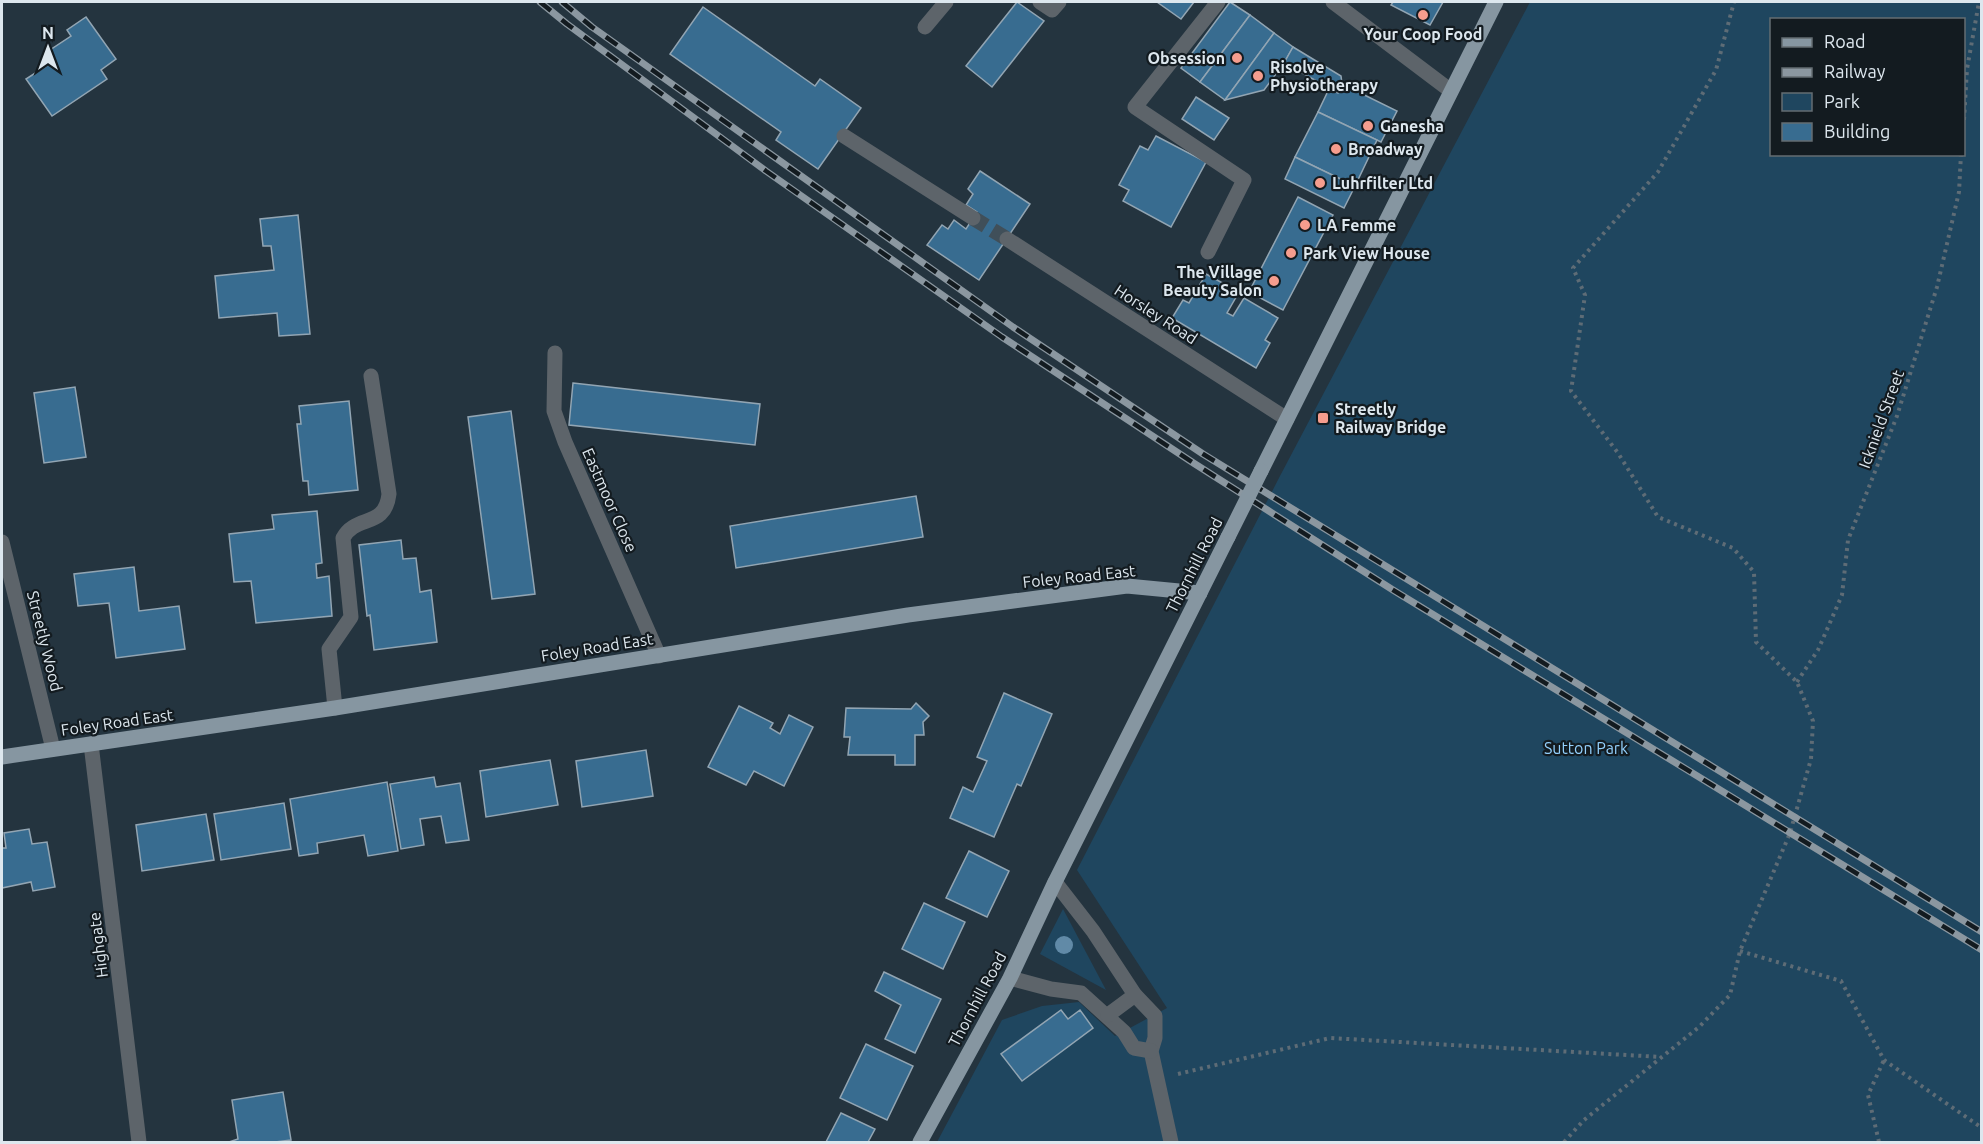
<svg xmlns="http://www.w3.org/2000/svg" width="1983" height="1144" font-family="Ubuntu,sans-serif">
<rect width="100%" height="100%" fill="#24343f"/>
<g fill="#1f465f" fill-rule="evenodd">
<path d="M 1530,2 L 1981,2 L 1981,1142 L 937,1142 L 1002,1020 L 1042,1006 L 1079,1002 L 1115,1036 L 1167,1008 L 1077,870 L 1280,476 ZM 1772,20 L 1964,20 L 1964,154 L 1772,154 Z"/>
<path d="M 1063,909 L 1106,990 L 1040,954 Z"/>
</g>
<g fill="#386c90" stroke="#92a5b3" stroke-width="1.5">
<path d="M 1017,2 L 1044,21 L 992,87 L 966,66 Z"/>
<path d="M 1157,2 L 1194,2 L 1181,19 Z"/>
<path d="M 1230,2 L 1250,15 L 1200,82 L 1181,68 Z"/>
<path d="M 1393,2 L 1443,2 L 1430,25 L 1391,5 Z"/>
<path d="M 703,7 L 815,86 L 820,79 L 861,108 L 818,169 L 776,140 L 781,132 L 670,54 Z"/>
<path d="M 1250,15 L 1274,33 L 1225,100 L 1200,82 Z"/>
<path d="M 86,17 L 116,59 L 101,70 L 107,79 L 52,116 L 26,79 L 54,61 L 47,52 L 71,36 L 67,30 Z"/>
<path d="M 1274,33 L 1293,47 L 1284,63 L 1264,90 L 1225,100 Z"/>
<path d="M 1293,47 L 1341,76 L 1342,84 L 1338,93 L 1284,63 Z"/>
<path d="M 1342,84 L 1397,111 L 1381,142 L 1318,112 L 1329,89 L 1338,93 Z"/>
<path d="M 1196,97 L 1229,118 L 1214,140 L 1182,119 Z"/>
<path d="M 1318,112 L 1377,140 L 1355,186 L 1295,157 Z"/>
<path d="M 1156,136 L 1206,162 L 1171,227 L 1123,201 L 1129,190 L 1119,185 L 1140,146 L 1148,150 Z"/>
<path d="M 1295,157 L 1355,186 L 1344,208 L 1285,179 Z"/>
<path d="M 980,171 L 1030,204 L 979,280 L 927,245 L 942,225 L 948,229 L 954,220 L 966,229 L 977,212 L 966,205 L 973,194 L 968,189 Z"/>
<path d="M 1298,197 L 1333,215 L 1283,310 L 1249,292 Z"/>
<path d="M 298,215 L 310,334 L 279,336 L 277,313 L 219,318 L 215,276 L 274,270 L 271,246 L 263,246 L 260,219 Z"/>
<path d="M 1206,274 L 1239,292 L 1227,313 L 1233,316 L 1244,298 L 1278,318 L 1265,340 L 1270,343 L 1256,368 L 1172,318 L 1183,300 L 1189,303 Z"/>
<path d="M 573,383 L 760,404 L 755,445 L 569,425 Z"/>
<path d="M 75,387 L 86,457 L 44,463 L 34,393 Z"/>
<path d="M 349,401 L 358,490 L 309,495 L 308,481 L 303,481 L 297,424 L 301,424 L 299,406 Z"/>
<path d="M 511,411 L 535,594 L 492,599 L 468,417 Z"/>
<path d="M 916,496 L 923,537 L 736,568 L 730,526 Z"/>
<path d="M 317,511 L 322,563 L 316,564 L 317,578 L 329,576 L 332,616 L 256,623 L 251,581 L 234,582 L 229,534 L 274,529 L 272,515 Z"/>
<path d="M 401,540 L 403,559 L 416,558 L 420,592 L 431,590 L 437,642 L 374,650 L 370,615 L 367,616 L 359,545 Z"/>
<path d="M 134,567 L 139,611 L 179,606 L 185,649 L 116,658 L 109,603 L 78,606 L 74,574 Z"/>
<path d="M 1004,693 L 1052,714 L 1021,786 L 1017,784 L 994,837 L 950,818 L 963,787 L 973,792 L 987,761 L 977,757 Z"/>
<path d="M 916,703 L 929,716 L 923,722 L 924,735 L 915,735 L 915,765 L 895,765 L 895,755 L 848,755 L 850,737 L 844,737 L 846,708 L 911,709 Z"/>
<path d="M 739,706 L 773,723 L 770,728 L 780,734 L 789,715 L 813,727 L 784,786 L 754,771 L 746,785 L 708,767 Z"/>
<path d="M 646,750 L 653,796 L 582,807 L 576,761 Z"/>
<path d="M 550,760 L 558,805 L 486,817 L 480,771 Z"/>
<path d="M 434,777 L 436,787 L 460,783 L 469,840 L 446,843 L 441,816 L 420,819 L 424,845 L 401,849 L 390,784 Z"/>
<path d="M 387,782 L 398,851 L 368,856 L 364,835 L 317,843 L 318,853 L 299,856 L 290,799 Z"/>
<path d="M 284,803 L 291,849 L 221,860 L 214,814 Z"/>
<path d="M 206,814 L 214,860 L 142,871 L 136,825 Z"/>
<path d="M 29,829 L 32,844 L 47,842 L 55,887 L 33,891 L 31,882 L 2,888 L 2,848 L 6,848 L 4,833 Z"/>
<path d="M 969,851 L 1009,871 L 987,917 L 946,898 Z"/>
<path d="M 924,903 L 965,922 L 943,969 L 902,949 Z"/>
<path d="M 884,972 L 941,999 L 915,1053 L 885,1039 L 901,1005 L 875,991 Z"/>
<path d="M 1061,1010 L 1068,1019 L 1080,1010 L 1093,1028 L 1022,1081 L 1001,1054 Z"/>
<path d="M 866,1044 L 913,1066 L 887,1120 L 840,1098 Z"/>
<path d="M 283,1092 L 291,1140 L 275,1142 L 229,1142 L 238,1139 L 232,1100 Z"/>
<path d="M 841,1113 L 875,1129 L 868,1142 L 826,1142 Z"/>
</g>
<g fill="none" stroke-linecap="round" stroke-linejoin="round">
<path stroke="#404f59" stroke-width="15" stroke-dasharray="15 8" stroke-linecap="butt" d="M 973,218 L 1007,239"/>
<g stroke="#5e6c76" stroke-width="4" stroke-dasharray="3 4.5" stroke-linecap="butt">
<path d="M 1964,120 L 1967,69 L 1979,2"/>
<path d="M 1797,682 L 1818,650 L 1842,595 L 1848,540 L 1897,416 L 1937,287 L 1959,192 L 1961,154"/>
<path d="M 1740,951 L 1841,981 L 1884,1060 L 1982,1128"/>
<path d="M 1178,1074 L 1330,1038 L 1661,1057"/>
<path d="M 1564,1142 L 1584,1120 L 1699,1027 L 1730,995 L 1740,951 L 1790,833 L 1811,759 L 1813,721 L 1797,682 L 1756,642 L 1754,572 L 1733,548 L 1658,517 L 1618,453 L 1571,391 L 1585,295 L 1573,268 L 1658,172 L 1716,70 L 1734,2"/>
<path d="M 1879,1142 L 1868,1095 L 1884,1060"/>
</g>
<g stroke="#5d646a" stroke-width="15">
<path d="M 1040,2 L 1052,10 L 1059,2"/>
<path d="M 1333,2 L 1451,91"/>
<path d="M 925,27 L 946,2"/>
<path d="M 844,136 L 973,218"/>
<path d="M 1007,239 L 1287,419"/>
<path d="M 1208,252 L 1244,180 L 1135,107 L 1218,2"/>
<path d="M 555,353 L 554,411 L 565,442 L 659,656"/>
<path d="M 2,542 L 53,749"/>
<path d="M 335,708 L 329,649 L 351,617 L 343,538 C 356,514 385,529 389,494 L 371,376"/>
<path d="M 91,744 L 139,1142"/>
<path d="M 1055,882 L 1093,931 L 1135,995 L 1155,1016 L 1155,1038 L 1151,1051 L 1171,1142"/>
<path d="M 1010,978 L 1051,989 L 1081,993 L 1124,1032 L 1134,1048 L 1151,1051"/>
<path d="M 1108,1015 L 1135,995"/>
</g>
<g stroke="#8696a1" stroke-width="15">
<path d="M 1261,471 L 1496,2"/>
<path d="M 2,757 L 335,708 L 908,615 L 1127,586 L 1200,593"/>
<path d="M 920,1142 L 1010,978 L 1055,882 L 1228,537"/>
</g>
<defs>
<g id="rail">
<path d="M 540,2 L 567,24 L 766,171 L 1002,337 L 1195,464 L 1393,590 L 1982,950"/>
<path d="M 562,2 L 592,27 L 1013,327 L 1203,454 L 1982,932"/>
</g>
</defs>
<use href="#rail" stroke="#8b97a0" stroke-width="7"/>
<use href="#rail" stroke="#131b20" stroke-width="4.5" stroke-dasharray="14" stroke-linecap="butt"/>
<path stroke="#8696a1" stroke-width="15" d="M 1228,537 L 1261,471"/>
</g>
<circle fill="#618aa7" cx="1064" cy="945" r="9"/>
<g fill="#f59d8e" stroke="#131b20" stroke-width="2">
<circle cx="1423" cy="15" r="6"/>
<circle cx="1237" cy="58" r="6"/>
<circle cx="1258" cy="76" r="6"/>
<circle cx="1368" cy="126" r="6"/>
<circle cx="1336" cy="149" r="6"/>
<circle cx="1320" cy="183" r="6"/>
<circle cx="1305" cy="225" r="6"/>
<circle cx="1291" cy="253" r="6"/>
<circle cx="1274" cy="281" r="6"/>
<rect x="1317" y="412" width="12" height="12" rx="3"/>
</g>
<g text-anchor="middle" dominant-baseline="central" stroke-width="4.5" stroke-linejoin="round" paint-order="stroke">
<g font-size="16" font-weight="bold" fill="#dde7ee" stroke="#131b20" text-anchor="start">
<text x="1423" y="34" text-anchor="middle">Your Coop Food</text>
<text x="1225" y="58" text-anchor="end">Obsession</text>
<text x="1270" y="67">Risolve<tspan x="1270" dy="18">Physiotherapy</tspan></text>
<text x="1380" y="126">Ganesha</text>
<text x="1348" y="149">Broadway</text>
<text x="1332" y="183">Luhrfilter Ltd</text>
<text x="1317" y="225">LA Femme</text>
<text x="1303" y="253">Park View House</text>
<text x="1262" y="272" text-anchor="end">The Village<tspan x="1262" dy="18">Beauty Salon</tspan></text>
<text x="1335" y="409">Streetly<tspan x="1335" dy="18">Railway Bridge</tspan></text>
</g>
<g font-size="16" fill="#dde7ee" stroke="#131b20">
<text transform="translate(1156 314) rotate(33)">Horsley Road</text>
<text transform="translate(1881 419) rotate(-70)">Icknield Street</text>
<text transform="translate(610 500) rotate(66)">Eastmoor Close</text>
<text transform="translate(1194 565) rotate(-63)">Thornhill Road</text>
<text transform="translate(1079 576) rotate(-6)">Foley Road East</text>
<text transform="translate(45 641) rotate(76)">Streetly Wood</text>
<text transform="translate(597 647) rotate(-9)">Foley Road East</text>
<text transform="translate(117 722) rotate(-8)">Foley Road East</text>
<text transform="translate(98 945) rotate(-97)">Highgate</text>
<text transform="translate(977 999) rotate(-62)">Thornhill Road</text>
</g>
<g font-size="16" fill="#93d0fc" stroke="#131b20">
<text x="1586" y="748">Sutton Park</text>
</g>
</g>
<rect width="1983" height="1144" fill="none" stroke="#dde7ee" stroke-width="6"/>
<rect x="1770" y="18" width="195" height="138" fill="#131b20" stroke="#646d72" stroke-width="1.5"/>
<rect x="1782" y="38" width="30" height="9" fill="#8696a1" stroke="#646d72" stroke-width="1.5"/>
<text x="1824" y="48" font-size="18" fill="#dde7ee">Road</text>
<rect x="1782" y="68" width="30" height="9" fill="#8b97a0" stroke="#646d72" stroke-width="1.5"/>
<text x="1824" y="78" font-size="18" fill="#dde7ee">Railway</text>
<rect x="1782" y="93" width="30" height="18" fill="#1f465f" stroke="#646d72" stroke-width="1.5"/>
<text x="1824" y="108" font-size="18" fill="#dde7ee">Park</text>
<rect x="1782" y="123" width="30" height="18" fill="#386c90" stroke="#646d72" stroke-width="1.5"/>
<text x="1824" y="138" font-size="18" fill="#dde7ee">Building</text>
<g transform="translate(48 48)" stroke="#131b20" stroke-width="4.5" paint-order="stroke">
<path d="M0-4.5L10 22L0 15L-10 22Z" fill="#dde7ee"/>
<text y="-9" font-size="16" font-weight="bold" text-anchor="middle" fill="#dde7ee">N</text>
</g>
</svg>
